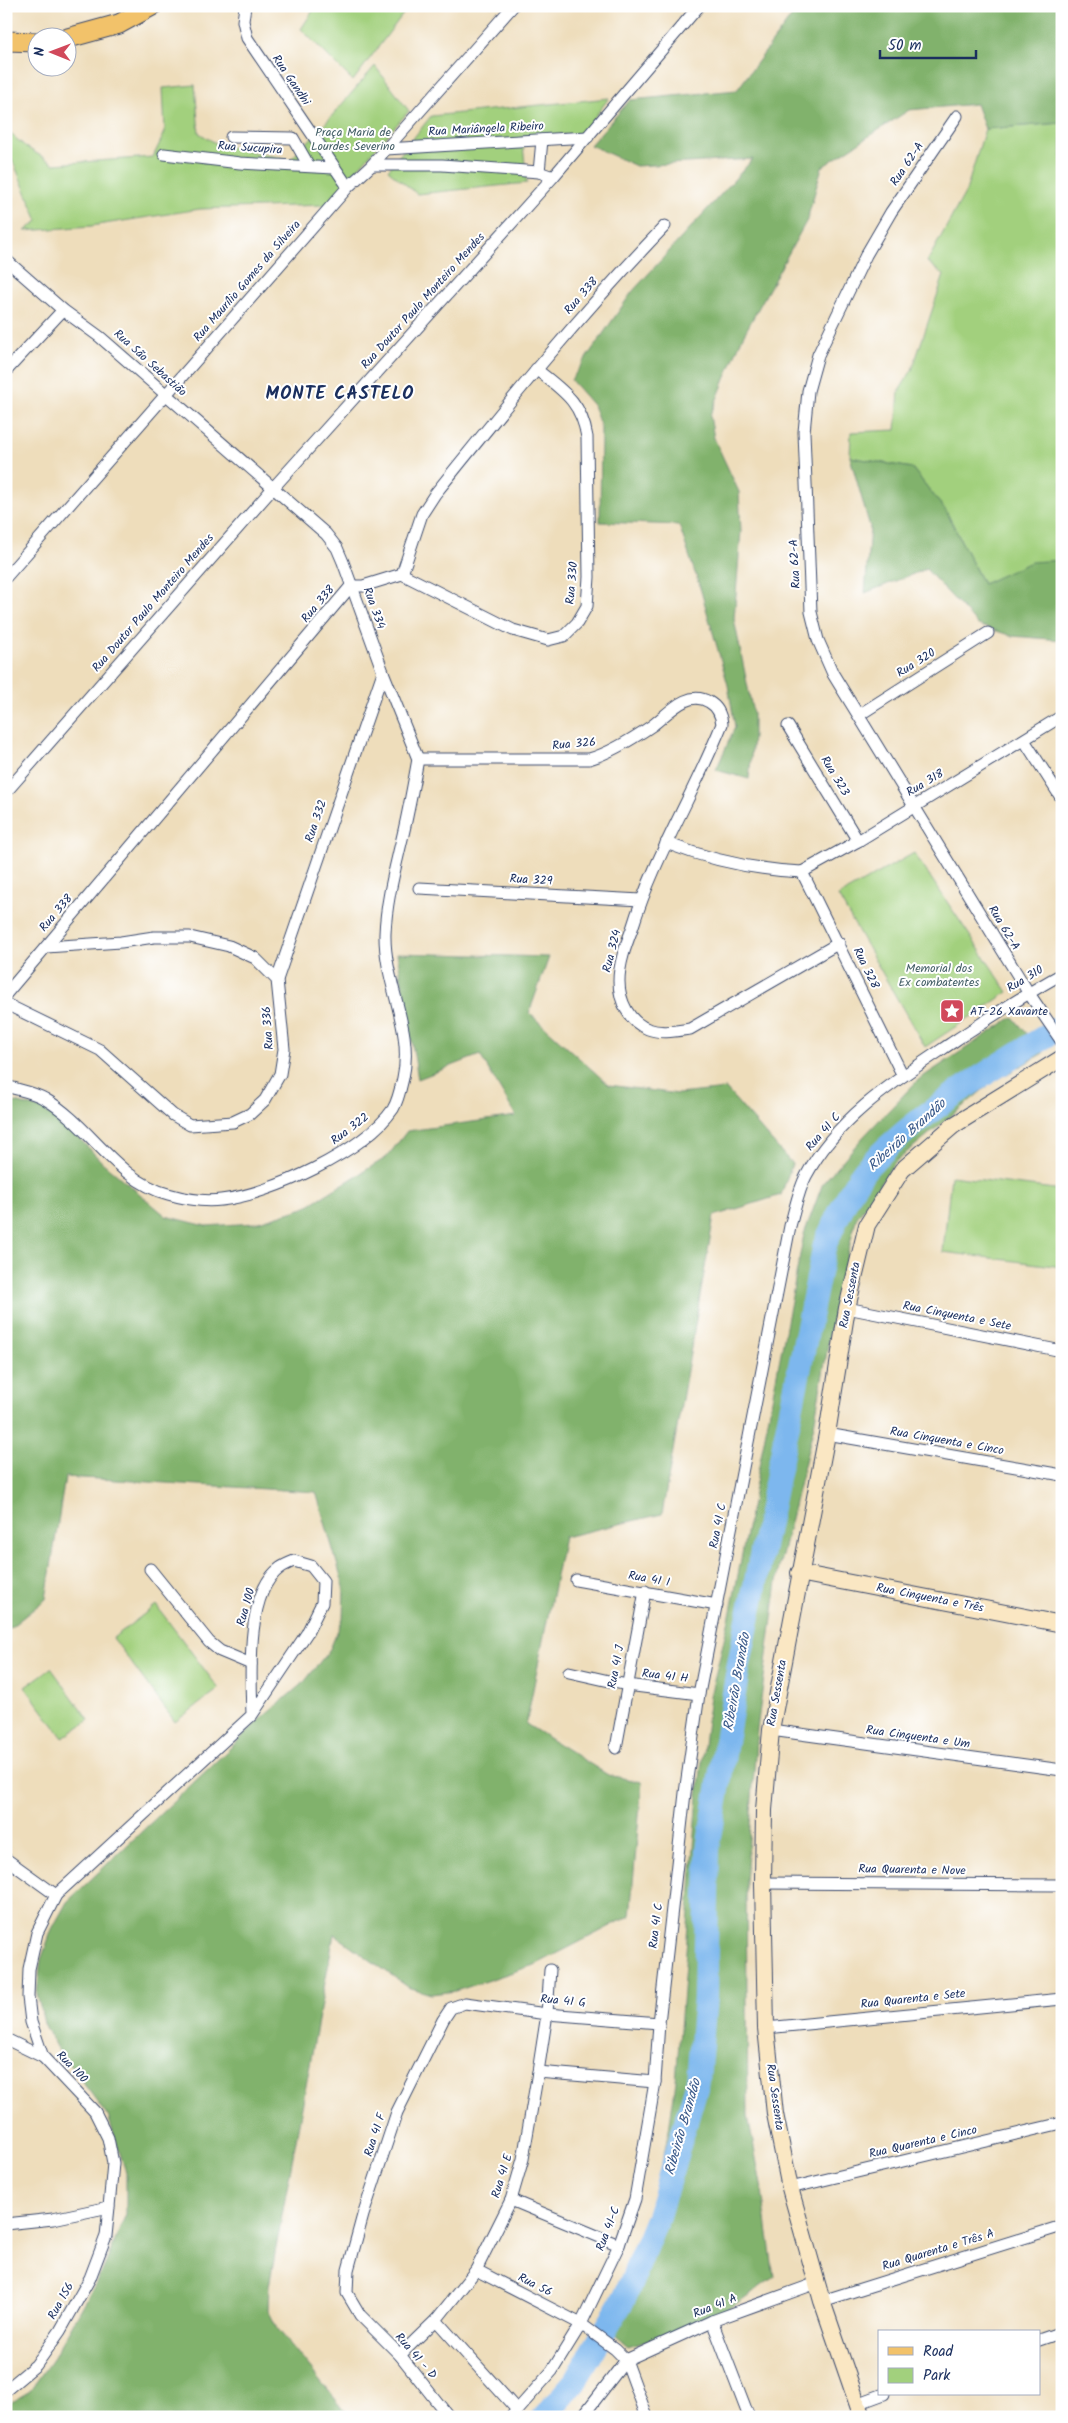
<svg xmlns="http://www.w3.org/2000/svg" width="1068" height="2423" font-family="Kalam,sans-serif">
<rect width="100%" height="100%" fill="#fff"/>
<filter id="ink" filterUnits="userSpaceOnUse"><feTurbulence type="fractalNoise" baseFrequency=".02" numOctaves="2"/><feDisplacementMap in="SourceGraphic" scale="10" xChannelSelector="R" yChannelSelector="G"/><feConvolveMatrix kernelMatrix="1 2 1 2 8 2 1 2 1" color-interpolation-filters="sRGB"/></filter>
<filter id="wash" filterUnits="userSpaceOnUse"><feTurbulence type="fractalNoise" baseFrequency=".0096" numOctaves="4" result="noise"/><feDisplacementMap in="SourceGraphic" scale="20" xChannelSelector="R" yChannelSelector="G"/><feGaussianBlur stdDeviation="1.12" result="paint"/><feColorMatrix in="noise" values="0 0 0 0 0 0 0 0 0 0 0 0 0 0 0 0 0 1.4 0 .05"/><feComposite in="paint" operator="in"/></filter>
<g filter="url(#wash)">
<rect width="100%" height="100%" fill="#edb"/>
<g fill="#a2d07d" stroke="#5e806e">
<path d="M 316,6 L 409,6 L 353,81 L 301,29 Z"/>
<path d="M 375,66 L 409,111 L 325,205 L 200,209 L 91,226 L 25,231 L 38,221 L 15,166 L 6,150 L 6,130 L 26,147 L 54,164 L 153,157 L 165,132 L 163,88 L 195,85 L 199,133 L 217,144 L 290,160 L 323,126 Z"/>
<path d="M 609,98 L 582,134 L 522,136 L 527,183 L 417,194 L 388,170 L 431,116 Z"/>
<path d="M 1062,123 L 1062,560 L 1031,563 L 983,584 L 946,511 L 912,468 L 850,457 L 851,432 L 896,430 L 899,391 L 912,370 L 944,275 L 927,262 L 966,191 L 985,129 Z"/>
<path d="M 914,853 L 1008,992 L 925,1047 L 838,896 Z"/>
<path d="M 951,1176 L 1062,1190 L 1062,1267 L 943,1252 Z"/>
<path d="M 156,1605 L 219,1689 L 175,1722 L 113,1638 Z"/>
<path d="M 51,1668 L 89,1720 L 63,1738 L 25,1687 Z"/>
</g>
<g fill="#81b26c" stroke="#4e7065">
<path d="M 799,6 L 1062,6 L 1062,123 L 985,129 L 976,104 L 909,110 L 822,167 L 807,220 L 742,338 L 710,416 L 714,438 L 739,492 L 741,531 L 734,619 L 753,713 L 753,737 L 749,779 L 716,770 L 735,727 L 728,685 L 701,591 L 679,525 L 600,522 L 601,428 L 593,405 L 571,380 L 632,292 L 753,159 L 636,166 L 590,145 L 630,100 L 737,90 Z"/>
<path d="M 850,457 L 912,468 L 946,511 L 983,584 L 1031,562 L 1062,560 L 1062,640 L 1012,636 L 978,625 L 926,569 L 865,593 L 870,527 Z"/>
<path d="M 397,953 L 549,957 L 529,1013 L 609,1085 L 678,1094 L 726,1089 L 792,1164 L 781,1195 L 714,1216 L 662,1514 L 564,1537 L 526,1724 L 608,1775 L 642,1782 L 630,1916 L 537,1964 L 456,1991 L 431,1994 L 408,1987 L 334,1934 L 269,2286 L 268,2310 L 277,2328 L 350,2417 L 6,2417 L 6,2405 L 30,2391 L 57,2352 L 102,2272 L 126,2214 L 126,2172 L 108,2116 L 56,2047 L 44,2023 L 37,1994 L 41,1960 L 52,1929 L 67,1902 L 262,1718 L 305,1681 L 330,1649 L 343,1618 L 344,1587 L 316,1492 L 65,1477 L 46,1599 L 6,1631 L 6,1100 L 43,1109 L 75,1134 L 103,1163 L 166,1216 L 206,1226 L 255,1223 L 304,1208 L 387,1157 L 407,1131 L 516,1116 L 480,1055 L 418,1079 Z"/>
<path d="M 1013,1017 L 1043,1053 L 990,1084 L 895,1162 L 856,1219 L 834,1311 L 814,1425 L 779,1567 L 757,1729 L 746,1882 L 748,2116 L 762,2190 L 774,2277 L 712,2321 L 628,2346 L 601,2323 L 639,2244 L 655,2198 L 669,2130 L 676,2081 L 698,1795 L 710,1696 L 731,1611 L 804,1234 L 823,1183 L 865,1135 L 918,1080 Z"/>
</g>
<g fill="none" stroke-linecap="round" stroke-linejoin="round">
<path stroke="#7db7ee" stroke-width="24" d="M 544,2417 L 575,2381 L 625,2297 L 658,2216 L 698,2081 L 705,1997 L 708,1849 L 739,1664 L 825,1244 C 835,1222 853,1181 870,1164 C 926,1107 995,1068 1062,1026"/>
</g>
</g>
<g filter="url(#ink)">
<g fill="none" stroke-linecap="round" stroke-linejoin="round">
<defs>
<g id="street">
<path d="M 245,6 L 243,21 L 247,38 L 348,187"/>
<path d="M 957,116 L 891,212 L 866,255 L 818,355 L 808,391 L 804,432 L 811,612 L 818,640 L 833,674 L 1028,992 L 1062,1042"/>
<path d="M 231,137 L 293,138 L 309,166"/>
<path d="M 386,149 L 588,137"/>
<path d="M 164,154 L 240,163 L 334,168"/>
<path d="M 372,165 L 442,165 L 539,172 L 553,177"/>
<path d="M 539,172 L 542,140"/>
<path d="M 6,260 L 63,310 L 100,337 L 326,534 L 337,548 L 343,562 L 383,672 L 418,759"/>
<path d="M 6,371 L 63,310"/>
<path d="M 402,574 L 513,630 L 548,640 L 564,636 L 577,623 L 587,606 L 589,577 L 587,437 C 581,401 563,391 536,369"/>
<path d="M 6,577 L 348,187 L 372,165 L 513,6"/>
<path d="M 859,715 L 988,633"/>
<path d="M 788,726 L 858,841"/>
<path d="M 1024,740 L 1062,799"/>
<path d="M 418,759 L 589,759 C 611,753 634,738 653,725 C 669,713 688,689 709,702 C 718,707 721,715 722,724 C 694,794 654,857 632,929 C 626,945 619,963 619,981 C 619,1001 629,1022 648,1029 C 661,1034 676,1031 690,1029 L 839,943"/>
<path d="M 6,792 L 274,487 L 553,177 L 699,6"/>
<path d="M 666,843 C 710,860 755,870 802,872"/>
<path d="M 802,872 L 858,841 L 1062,716"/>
<path d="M 802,872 L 903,1076"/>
<path d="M 419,888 L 641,900"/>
<path d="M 277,980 L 383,672"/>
<path d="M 6,994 L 351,586 L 363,586 L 402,574 L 422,514 L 435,494 C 509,402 583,311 665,226"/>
<path d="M 6,1004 L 100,1050 L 173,1115 L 190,1125 L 233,1122 L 250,1114 L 265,1100 L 280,1074 L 284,1049 L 277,980 L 255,958 L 229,946 L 190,937 L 154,937 L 121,942 L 46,947"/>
<path d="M 6,1086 C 18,1090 34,1092 45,1099 C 90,1125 116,1180 168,1194 C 185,1199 204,1202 221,1200 C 270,1195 365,1151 393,1109 C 398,1101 401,1087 403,1078 C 414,1029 384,983 385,934 C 386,903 394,873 401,843 C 408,815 413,787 418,759"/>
<path d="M 847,1308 L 1062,1351"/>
<path d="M 827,1434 L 1062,1475"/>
<path d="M 150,1569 L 209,1642 L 220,1651 L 251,1664"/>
<path d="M 576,1580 L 717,1605"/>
<path d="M 569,1672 L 627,1685 L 699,1694"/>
<path d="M 771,1730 L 1062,1770"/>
<path d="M 616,1748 L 645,1591"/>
<path d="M 6,1859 L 56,1895"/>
<path d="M 763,1883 L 1062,1885"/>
<path d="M 766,2028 L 1062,1999"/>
<path d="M 6,2039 L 43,2057"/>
<path d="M 538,2072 L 655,2082"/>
<path d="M 790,2188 L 1062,2123"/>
<path d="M 511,2200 L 619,2245"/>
<path d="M 6,2224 L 53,2219 L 109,2207"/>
<path d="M 476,2270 L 581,2324 L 615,2349 L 626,2360 L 647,2417"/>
<path d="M 822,2301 L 1062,2226"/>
<path d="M 436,2320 L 517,2410"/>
<path d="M 712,2321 L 749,2417"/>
<path d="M 1039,2340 L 1062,2332"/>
<path d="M 400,2355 L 436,2320 L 476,2270 L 511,2200 L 523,2159 L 538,2072 L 547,2014 L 550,1970"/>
<path d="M 6,2390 L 36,2365 L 60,2331 L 90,2278 L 106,2236 L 109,2207 L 113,2163 L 108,2138 L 95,2112 L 43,2057 L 31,2022 L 28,1997 L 29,1969 L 37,1933 L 56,1895 L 252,1715 L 307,1633 L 322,1603 L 323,1581 L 311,1566 L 294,1561 C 289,1563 284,1565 280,1568 C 245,1593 251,1677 252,1715"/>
<path d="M 857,2404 L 884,2394"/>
<path d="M 449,2417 L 400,2355 L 360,2315 L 347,2293 L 348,2270 L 363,2215 L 397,2112 L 443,2020 L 451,2008 L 465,2003 L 547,2014 L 659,2023"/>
<path d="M 511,2417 L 552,2371 L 581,2324 L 619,2245 L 635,2199 L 655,2082 L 659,2023 L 685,1793 L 699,1694 L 790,1226 C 795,1210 798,1191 806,1176 C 838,1115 901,1077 956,1040 C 991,1017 1025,994 1062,974"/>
<path d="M 582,2417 L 626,2360 L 712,2321 L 817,2283"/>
</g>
<g id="secondary">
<path d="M 799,1573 L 1062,1624"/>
<path d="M 862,2417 L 822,2301 L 790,2188 L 775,2114 L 766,2028 L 763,1883 L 764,1810 L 771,1730 L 827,1434 L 847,1308 L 867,1225 L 902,1170 L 954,1125 L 1062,1058"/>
</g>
<g id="primary">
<path d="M 68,38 L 119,24 L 152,6"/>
<path d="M 6,41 L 38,42"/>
</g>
</defs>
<use href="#street" stroke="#3b496c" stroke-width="13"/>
<use href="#secondary" stroke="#3b496c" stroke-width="18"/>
<use href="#primary" stroke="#3b496c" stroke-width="21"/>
<use href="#street" stroke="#fff" stroke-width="11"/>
<use href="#secondary" stroke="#fae7c3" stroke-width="16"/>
<use href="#primary" stroke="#f2c26a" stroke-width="19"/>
</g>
</g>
<defs>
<symbol id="sight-square" viewBox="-11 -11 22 22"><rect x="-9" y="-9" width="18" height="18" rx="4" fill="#d1495b" stroke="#fff"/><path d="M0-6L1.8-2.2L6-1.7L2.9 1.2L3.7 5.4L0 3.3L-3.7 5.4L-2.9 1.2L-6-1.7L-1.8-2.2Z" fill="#fff"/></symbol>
</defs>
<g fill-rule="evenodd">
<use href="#sight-square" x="938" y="997" width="28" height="28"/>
</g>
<g text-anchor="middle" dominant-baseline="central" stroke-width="4" stroke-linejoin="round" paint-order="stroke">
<g font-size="12" fill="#1b2f5e" stroke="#fff">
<text transform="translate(291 80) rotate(56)">Rua Gandhi</text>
<text transform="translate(486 129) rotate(-3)">Rua Mariângela Ribeiro</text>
<text transform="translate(250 148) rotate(4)">Rua Sucupira</text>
<text transform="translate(907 164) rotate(-56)">Rua 62-A</text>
<text transform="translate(247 281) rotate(-49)">Rua Maurílio Gomes da Silveira</text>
<text transform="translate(581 296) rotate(-49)">Rua 338</text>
<text transform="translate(423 301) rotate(-48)">Rua Doutor Paulo Monteiro Mendes</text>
<text transform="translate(150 363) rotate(42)">Rua São Sebastião</text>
<text transform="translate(795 564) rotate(-93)">Rua 62-A</text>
<text transform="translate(572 583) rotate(-85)">Rua 330</text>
<text transform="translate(153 603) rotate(-49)">Rua Doutor Paulo Monteiro Mendes</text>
<text transform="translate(318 604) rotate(-50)">Rua 338</text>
<text transform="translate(374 608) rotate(70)">Rua 334</text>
<text transform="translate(916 663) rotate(-32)">Rua 320</text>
<text transform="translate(574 744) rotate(-5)">Rua 326</text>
<text transform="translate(835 776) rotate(59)">Rua 323</text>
<text transform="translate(925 783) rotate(-31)">Rua 318</text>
<text transform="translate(316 821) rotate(-71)">Rua 332</text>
<text transform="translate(531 880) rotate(3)">Rua 329</text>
<text transform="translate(56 913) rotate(-50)">Rua 338</text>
<text transform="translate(1004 928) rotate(59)">Rua 62-A</text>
<text transform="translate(612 951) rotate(-76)">Rua 324</text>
<text transform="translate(866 968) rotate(64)">Rua 328</text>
<text transform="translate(1025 979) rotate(-31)">Rua 310</text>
<text transform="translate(268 1028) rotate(-94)">Rua 336</text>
<text transform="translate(350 1129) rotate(-37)">Rua 322</text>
<text transform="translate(823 1132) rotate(-49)">Rua 41 C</text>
<text transform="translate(850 1295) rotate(-79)">Rua Sessenta</text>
<text transform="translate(957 1316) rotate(11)">Rua Cinquenta e Sete</text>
<text transform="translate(947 1441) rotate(10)">Rua Cinquenta e Cinco</text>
<text transform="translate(718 1526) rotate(-79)">Rua 41 C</text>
<text transform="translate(649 1579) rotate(10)">Rua 41 I</text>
<text transform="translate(930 1598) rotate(11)">Rua Cinquenta e Três</text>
<text transform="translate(246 1607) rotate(-74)">Rua 100</text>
<text transform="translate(616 1667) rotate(-79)">Rua 41 J</text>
<text transform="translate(665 1676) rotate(7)">Rua 41 H</text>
<text transform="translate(777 1693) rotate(-80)">Rua Sessenta</text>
<text transform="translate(918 1737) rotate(8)">Rua Cinquenta e Um</text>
<text transform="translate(912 1870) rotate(1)">Rua Quarenta e Nove</text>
<text transform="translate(656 1926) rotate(-83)">Rua 41 C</text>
<text transform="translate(913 1999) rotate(-6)">Rua Quarenta e Sete</text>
<text transform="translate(563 2001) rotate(5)">Rua 41 G</text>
<text transform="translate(72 2067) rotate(46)">Rua 100</text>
<text transform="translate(775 2097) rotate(82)">Rua Sessenta</text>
<text transform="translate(375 2135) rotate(-72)">Rua 41 F</text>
<text transform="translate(923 2142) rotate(-13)">Rua Quarenta e Cinco</text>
<text transform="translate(502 2176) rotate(-73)">Rua 41 E</text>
<text transform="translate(608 2229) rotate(-69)">Rua 41-C</text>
<text transform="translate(938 2250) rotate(-17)">Rua Quarenta e Três A</text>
<text transform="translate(535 2285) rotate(27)">Rua 56</text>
<text transform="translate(61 2301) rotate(-61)">Rua 156</text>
<text transform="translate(715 2306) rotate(-22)">Rua 41 A</text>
<text transform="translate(416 2356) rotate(49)">Rua 41 - D</text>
</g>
<g font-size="12" fill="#445f67" stroke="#fff">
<text x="353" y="132">Praça Maria de<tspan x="353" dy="14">Lourdes Severino</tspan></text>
<text x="939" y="968">Memorial dos<tspan x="939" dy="14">Ex combatentes</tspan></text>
</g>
<g font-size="12" fill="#1b2f5e" stroke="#fff" text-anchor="start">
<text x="970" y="1011">AT-26 Xavante</text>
</g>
<g font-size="14" font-style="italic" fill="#385889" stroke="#fff">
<text transform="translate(907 1135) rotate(-42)">Ribeirão Brandão</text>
<text transform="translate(737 1682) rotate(-80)">Ribeirão Brandão</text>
<text transform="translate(683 2127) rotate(-74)">Ribeirão Brandão</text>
</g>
<g font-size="18" font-weight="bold" letter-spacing="1" fill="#1b2f5e" stroke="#fff">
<text x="340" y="394">MONTE CASTELO</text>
</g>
</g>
<rect width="1068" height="2423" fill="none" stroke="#fff" stroke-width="25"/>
<rect x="878" y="2330" width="162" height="65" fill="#ffffff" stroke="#a4acbf"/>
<rect x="888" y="2347" width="25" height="8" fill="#f2c26a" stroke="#a4acbf"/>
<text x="923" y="2356" font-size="15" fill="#1b2f5e">Road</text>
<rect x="888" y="2368" width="25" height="15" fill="#a2d07d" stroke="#a4acbf"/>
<text x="923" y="2380" font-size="15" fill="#1b2f5e">Park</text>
<g transform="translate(52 52) rotate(271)"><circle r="24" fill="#ffffff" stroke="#a4acbf"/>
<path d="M0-4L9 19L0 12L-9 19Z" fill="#d1495b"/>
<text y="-8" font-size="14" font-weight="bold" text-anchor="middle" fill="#1b2f5e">N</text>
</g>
<path d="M880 50v8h96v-8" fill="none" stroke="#1b2f5e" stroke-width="2.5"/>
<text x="888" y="50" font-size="15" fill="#1b2f5e" stroke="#ffffff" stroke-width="4" paint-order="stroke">50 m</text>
</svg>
